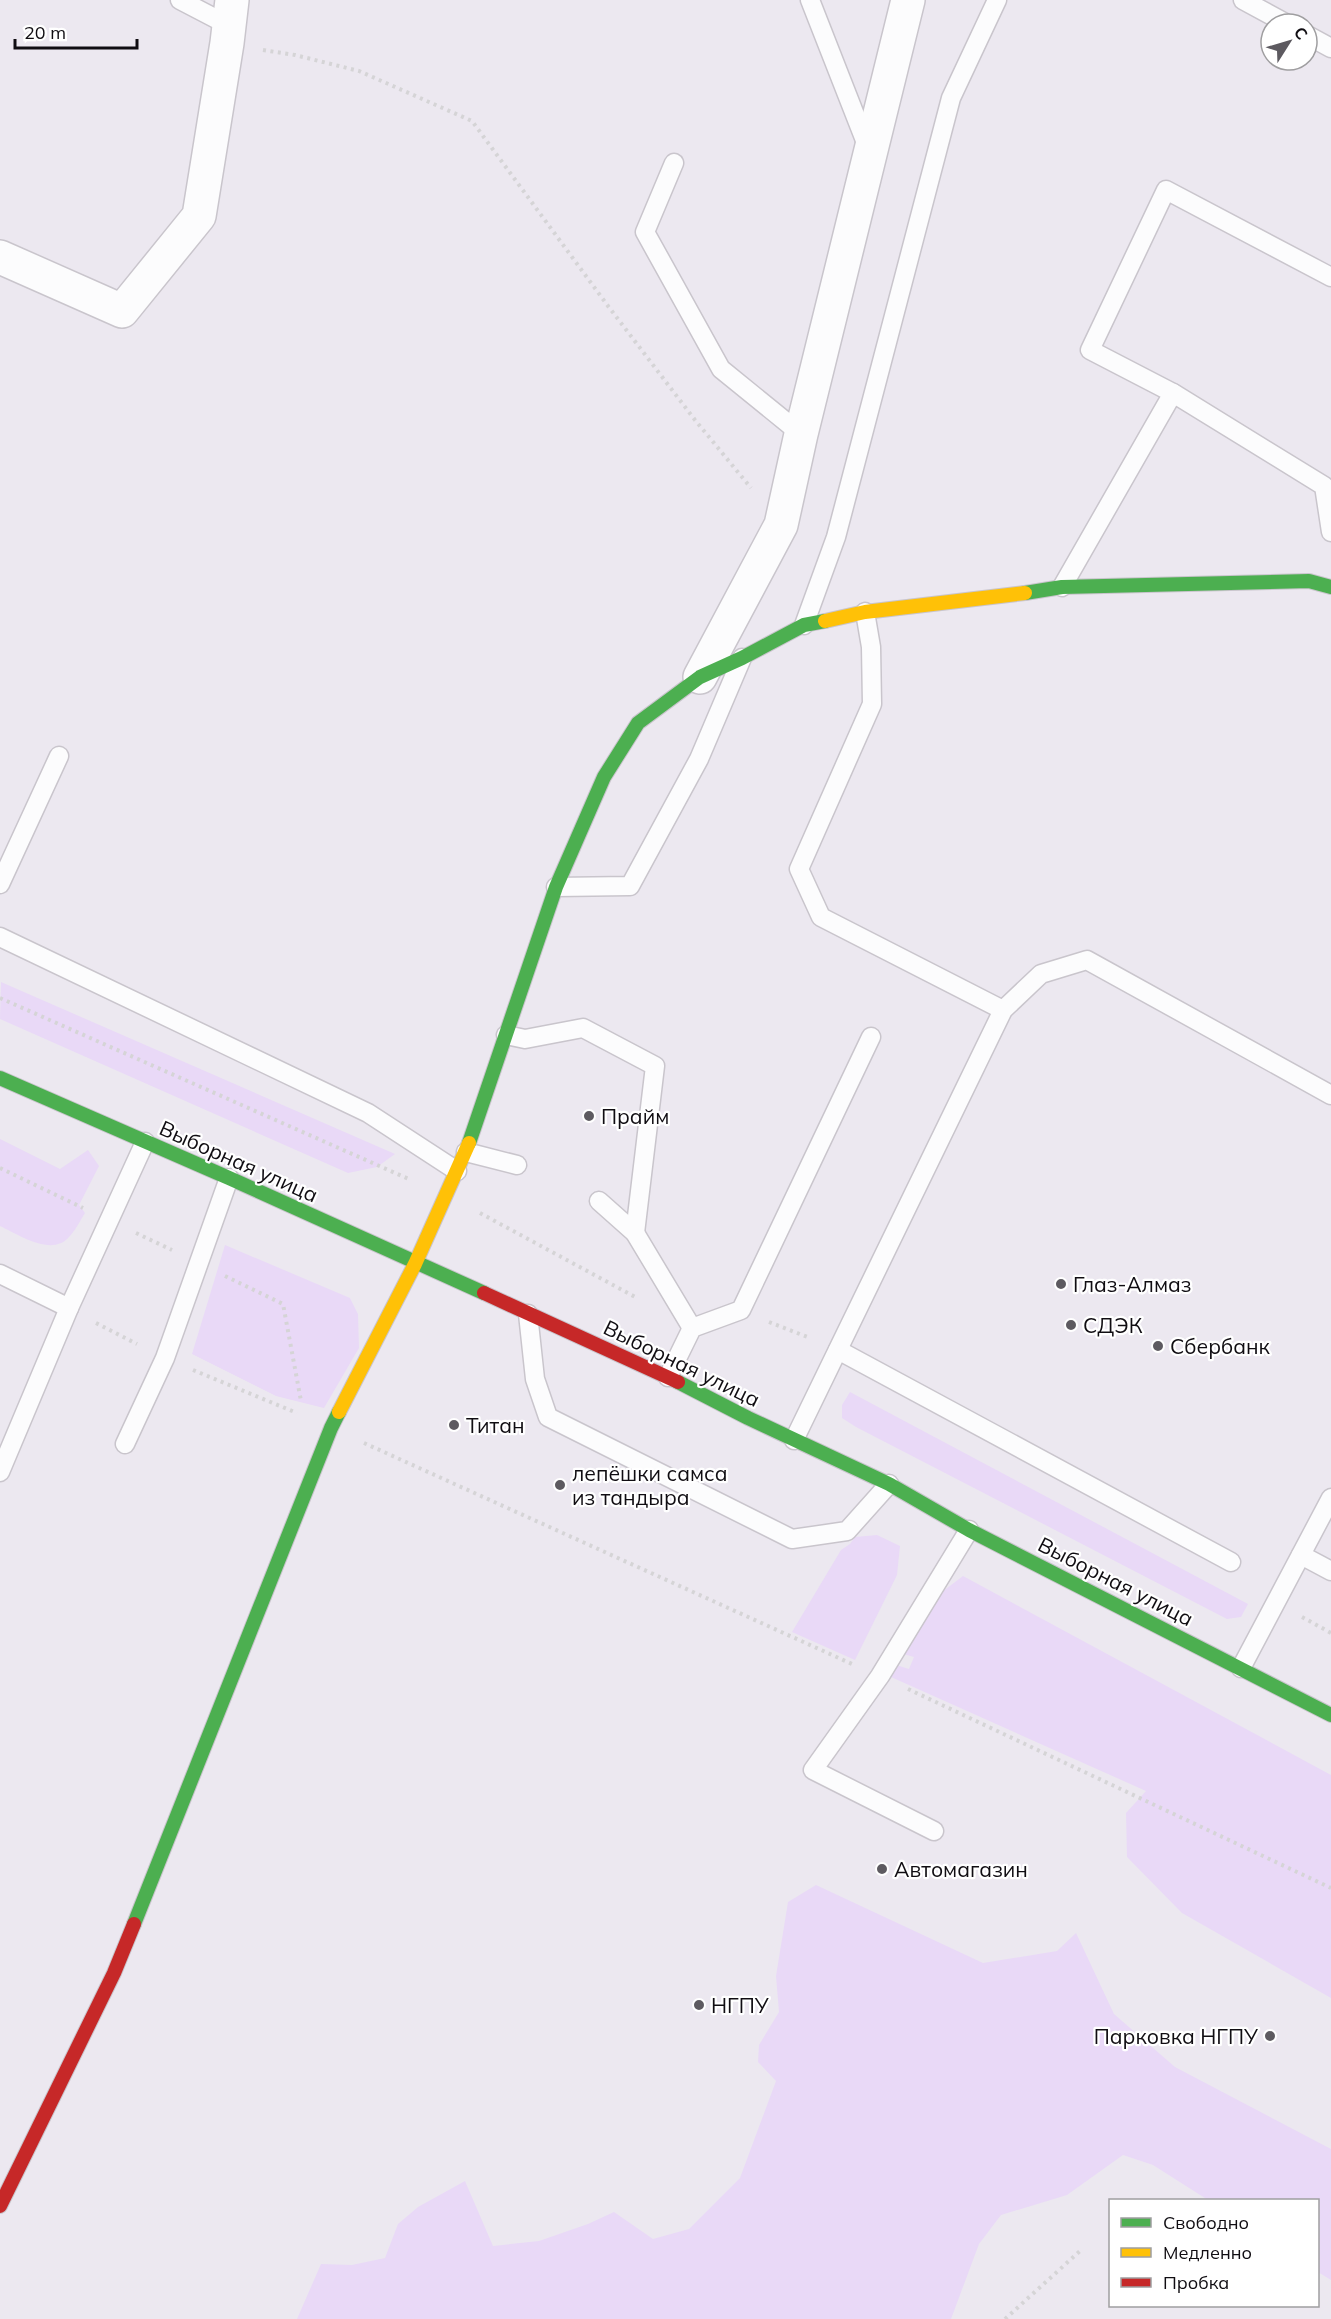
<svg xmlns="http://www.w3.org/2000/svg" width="1331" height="2319" font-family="Mulish,sans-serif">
<rect width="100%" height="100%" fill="#ece8f0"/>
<g fill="#e9d9f7">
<path d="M 1,982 L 395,1154 L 377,1167 L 348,1173 L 0,1019 Z"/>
<path d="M 0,1139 L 60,1169 L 88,1150 L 99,1166 L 79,1205 L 85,1213 C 80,1221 75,1231 69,1237 C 52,1257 19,1235 0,1226 Z"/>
<path d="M 225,1245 L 350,1298 L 358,1314 L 359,1348 L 324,1408 L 276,1396 L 192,1354 Z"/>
<path d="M 850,1392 L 1248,1604 L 1241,1617 L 1227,1619 L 856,1427 L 842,1418 L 842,1405 Z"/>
<path d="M 877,1535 L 900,1546 L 897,1575 L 855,1660 L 792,1632 L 841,1550 L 850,1544 L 855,1537 Z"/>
<path d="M 963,1576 L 1331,1775 L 1331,1998 L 1182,1913 L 1127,1857 L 1126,1813 L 1146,1791 L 891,1677 L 896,1665 L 909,1669 L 914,1657 L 903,1654 L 930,1601 Z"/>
<path d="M 816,1885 L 983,1963 L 1057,1951 L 1076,1933 L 1114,2014 L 1175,2067 L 1331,2149 L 1331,2280 L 1318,2272 L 1318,2200 L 1208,2200 L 1153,2165 L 1123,2155 L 1067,2195 L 1001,2215 L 979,2244 L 951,2319 L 297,2319 L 321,2264 L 352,2265 L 385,2258 L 398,2224 L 418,2207 L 465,2181 L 493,2246 L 539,2241 L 588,2224 L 614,2212 L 653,2239 L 689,2229 L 740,2178 L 776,2081 L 758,2062 L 759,2045 L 779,2012 L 776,1976 L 788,1902 Z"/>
</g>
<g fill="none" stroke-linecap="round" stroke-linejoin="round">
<defs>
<g id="lane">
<path d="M 180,0 L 228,25"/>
<path d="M 810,0 L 868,148"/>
<path d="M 1243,0 L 1287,24"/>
<path d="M 1307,35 L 1331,48"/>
<path d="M 674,163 L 645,232 L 721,369 L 801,434"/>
<path d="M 1173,393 L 1324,486 L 1331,532"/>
<path d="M 1062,587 L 1173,393 L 1090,350 L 1166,190 L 1331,277"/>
<path d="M 865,612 L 871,647 L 872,704 L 799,869 L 821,917 L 1003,1010"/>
<path d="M 804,625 L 836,537 L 951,98 L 997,0"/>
<path d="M 0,884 L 59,756"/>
<path d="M 556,887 L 630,886 L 699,759 L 742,658"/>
<path d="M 0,937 L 368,1113 L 457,1171"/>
<path d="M 506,1035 L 525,1039 L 583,1028 L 655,1066 L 635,1233"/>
<path d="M 466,1152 L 517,1165"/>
<path d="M 599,1201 L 635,1233 L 692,1328"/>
<path d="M 0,1274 L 69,1308"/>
<path d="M 528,1314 L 535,1379 L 548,1417 L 792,1539 L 847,1531 L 889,1484"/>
<path d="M 838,1350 L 1231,1562"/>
<path d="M 668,1377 L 692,1328 L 741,1310 L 871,1037"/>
<path d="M 794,1440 L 1003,1010 L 1041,974 L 1087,960 L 1331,1095"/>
<path d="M 125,1444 L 165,1358 L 229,1178"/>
<path d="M 0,1472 L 69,1308 L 145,1142"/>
<path d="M 1301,1555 L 1331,1571"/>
<path d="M 1241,1668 L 1331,1498"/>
<path d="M 934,1831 L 813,1770 L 880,1676 L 969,1530"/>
</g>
<g id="street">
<path d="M 0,257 L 122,311 L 199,216 L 227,43 L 232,0"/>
<path d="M 700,677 L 781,525 L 801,434 L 908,0"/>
</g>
<g id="fast">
<path d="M 1025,593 L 1062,587 L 1309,581 L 1331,587"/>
<path d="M 0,1078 L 229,1178 L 484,1293"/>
<path d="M 469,1143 L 556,887 L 604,777 L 638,723 L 700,677 L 742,658 L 804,625 L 825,621"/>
<path d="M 678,1382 L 748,1418 L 889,1484 L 969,1530 L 1331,1715"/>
<path d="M 134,1924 L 331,1428 L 339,1412"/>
</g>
<g id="slow">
<path d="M 825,621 L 865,612 L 1025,593"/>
<path d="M 339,1412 L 415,1264 L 469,1143"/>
</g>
<g id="jam">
<path d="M 484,1293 L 678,1382"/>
<path d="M 0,2206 L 114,1973 L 134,1924"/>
</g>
</defs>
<use href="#lane" stroke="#c9c5cc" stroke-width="21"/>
<use href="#street" stroke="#c9c5cc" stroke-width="36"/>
<use href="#fast" stroke="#c9c5cc" stroke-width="16"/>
<use href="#slow" stroke="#c9c5cc" stroke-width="16"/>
<use href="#jam" stroke="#c9c5cc" stroke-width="16"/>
<g stroke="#d5d4d6" stroke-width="4" stroke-dasharray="3 4.5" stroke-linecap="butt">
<path d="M 263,50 L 295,55 L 359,71 L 472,121 L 608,306 L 695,420 L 751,488"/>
<path d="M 0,998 L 411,1180"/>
<path d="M 0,1168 L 83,1208"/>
<path d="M 480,1213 L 637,1298"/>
<path d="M 136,1233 L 172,1250"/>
<path d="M 225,1276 L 283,1304 L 301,1401"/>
<path d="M 769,1322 L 810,1338"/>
<path d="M 96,1323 L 137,1344"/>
<path d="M 193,1370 L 297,1413"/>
<path d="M 364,1443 L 852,1664"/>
<path d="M 1302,1617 L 1331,1633"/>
<path d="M 908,1689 L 1331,1888"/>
<path d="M 1005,2319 L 1080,2251"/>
</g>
<use href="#lane" stroke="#fcfcfd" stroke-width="18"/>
<use href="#street" stroke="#fcfcfd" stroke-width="33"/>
<use href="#fast" stroke="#4caf50" stroke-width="14"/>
<use href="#slow" stroke="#ffc107" stroke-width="14"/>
<use href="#jam" stroke="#c62828" stroke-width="14"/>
</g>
<g fill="#5d5a60" stroke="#fff" stroke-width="2">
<circle cx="589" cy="1116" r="6"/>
<circle cx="1061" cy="1284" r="6"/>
<circle cx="1071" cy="1325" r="6"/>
<circle cx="1158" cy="1346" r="6"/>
<circle cx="454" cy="1425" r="6"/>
<circle cx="560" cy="1485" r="6"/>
<circle cx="882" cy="1869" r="6"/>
<circle cx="699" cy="2005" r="6"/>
<circle cx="1270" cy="2036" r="6"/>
</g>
<g text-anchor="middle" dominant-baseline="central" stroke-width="4.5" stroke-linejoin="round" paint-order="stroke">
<g font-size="21" fill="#100d12" stroke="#fff" text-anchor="start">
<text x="601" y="1116">Прайм</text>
<text x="1073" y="1284">Глаз-Алмаз</text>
<text x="1083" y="1325">СДЭК</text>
<text x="1170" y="1346">Сбербанк</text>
<text x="466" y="1425">Титан</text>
<text x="572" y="1473">лепёшки самса<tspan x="572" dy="24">из тандыра</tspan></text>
<text x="894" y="1869">Автомагазин</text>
<text x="711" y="2005">НГПУ</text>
<text x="1258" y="2036" text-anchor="end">Парковка НГПУ</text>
</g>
<g font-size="21" fill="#100d12" stroke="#fff">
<text transform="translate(239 1161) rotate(24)">Выборная улица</text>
<text transform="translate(682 1363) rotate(26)">Выборная улица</text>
<text transform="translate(1116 1581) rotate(27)">Выборная улица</text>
</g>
</g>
<rect x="1109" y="2199" width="210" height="108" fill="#ffffff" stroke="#9f9ea0" stroke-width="1.5"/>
<rect x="1121" y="2218" width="30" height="9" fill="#4caf50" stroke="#9f9ea0" stroke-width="1.5"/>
<text x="1163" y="2229" font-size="18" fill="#100d12">Свободно</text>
<rect x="1121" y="2248" width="30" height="9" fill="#ffc107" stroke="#9f9ea0" stroke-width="1.5"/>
<text x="1163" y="2259" font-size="18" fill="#100d12">Медленно</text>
<rect x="1121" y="2278" width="30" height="9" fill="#c62828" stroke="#9f9ea0" stroke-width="1.5"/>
<text x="1163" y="2289" font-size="18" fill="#100d12">Пробка</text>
<g transform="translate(1289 42) rotate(53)"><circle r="28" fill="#ffffff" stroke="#9f9ea0" stroke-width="1.5"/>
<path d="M0-4.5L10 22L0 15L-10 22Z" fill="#5d5a60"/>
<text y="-9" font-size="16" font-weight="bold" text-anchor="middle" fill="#100d12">С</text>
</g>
<path d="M15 39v9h122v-9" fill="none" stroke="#100d12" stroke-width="3"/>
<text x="24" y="39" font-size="18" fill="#100d12" stroke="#ffffff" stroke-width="4.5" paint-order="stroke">20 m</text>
</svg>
